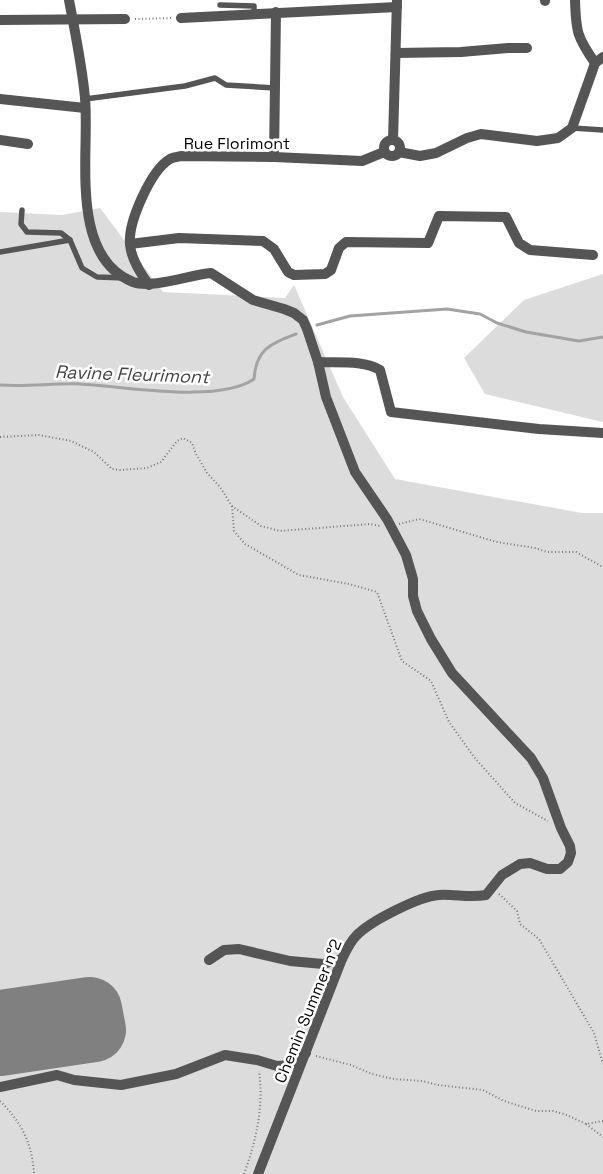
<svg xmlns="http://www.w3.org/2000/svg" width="603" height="1174" font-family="'Space Grotesk',sans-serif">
<rect width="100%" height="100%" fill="#fff"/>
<g fill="#dcdcdc">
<path d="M 100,208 L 163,292 L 285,298 L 294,285 L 343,397 L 395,479 L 582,513 L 603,513 L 603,1174 L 0,1174 L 0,212 L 62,215 Z"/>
<path d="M 603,274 L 603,422 L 485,394 L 464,358 L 524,300 Z"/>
</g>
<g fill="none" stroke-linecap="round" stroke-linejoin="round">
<g stroke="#a3a3a3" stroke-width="3">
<path d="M 317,325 L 350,316 L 447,309 L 480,314 L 497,323 L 526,332 L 579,341 L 603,337"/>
<path d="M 0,385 C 27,387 54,383 80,384 C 124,386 218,404 254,379 C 256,349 270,344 296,334"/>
</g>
<path stroke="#808080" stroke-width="64" d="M 0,1022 L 90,1009 L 94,1030 L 0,1044"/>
<g stroke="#777" stroke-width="2" stroke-dasharray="1 2.5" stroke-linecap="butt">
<path d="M 135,19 L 173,18"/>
<path d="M 0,437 L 39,435 L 71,441 L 94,452 L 112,469 L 120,470 L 147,468 L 161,462 L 177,441 L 183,438 L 192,443 L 196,454 L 207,473 L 220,487 L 232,506 L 261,526 L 280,531 L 370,524 L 380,526"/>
<path d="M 232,506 L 234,531 L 245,544 L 299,575 L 349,584 L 377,592 L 402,661 L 431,681 L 449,722 L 474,757 L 515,803 L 548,821"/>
<path d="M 399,524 L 419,519 L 497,542 L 535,548 L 547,552 L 576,552 L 603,567"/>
<path d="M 499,894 L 517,911 L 520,924 L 539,939 L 594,1033 L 603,1064"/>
<path d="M 316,1056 L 351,1065 L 372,1074 L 394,1079 L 422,1081 L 438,1085 L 483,1090 L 504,1101 L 536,1111 L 553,1111 L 567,1115 L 586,1124 L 603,1121"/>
<path d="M 0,1101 C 22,1123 32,1143 34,1174"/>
<path d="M 586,1124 L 603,1137"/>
<path d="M 244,1174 C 256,1141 264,1107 259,1071"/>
</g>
<g stroke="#555" stroke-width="5.5">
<path d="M 220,5 L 254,6 L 254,14"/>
<path d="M 85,99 L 185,86 L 215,78 L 226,85 L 275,88"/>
<path d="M 572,128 L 603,130"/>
<path d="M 22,210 L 21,224 L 27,232 L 61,233 L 70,240 L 82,268 L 97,277 L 125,278"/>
<path d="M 0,252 L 70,240"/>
</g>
<g stroke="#555" stroke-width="10">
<path d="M 69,0 C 75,32 82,65 85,98 C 90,152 68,256 133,282 C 152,289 189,275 211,273 L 253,300 L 284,309 L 294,313 L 303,320 L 307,329 L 318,362 L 326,397 L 355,472 L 387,519 L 406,555 L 413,579 L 413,596 L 417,611 L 431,639 L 452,673 L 531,758 L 543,778 L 561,828 L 570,846 L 571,853 L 568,862 L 560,869 L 547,869 L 530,863 L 520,864 L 502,875 L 486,895 C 470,898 455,894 439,895 C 420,896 370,921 356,936 C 350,942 346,951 342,959 L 258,1174"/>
<path d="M 545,0 L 545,1"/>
<path d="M 575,0 C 576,32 577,37 595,63"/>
<path d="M 181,18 L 397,7"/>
<path d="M 0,20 L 125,19"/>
<path d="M 396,53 L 461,52 L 508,48 L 527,48"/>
<path d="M 0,99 L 85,108"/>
<path d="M 0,140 L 28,144"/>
<path d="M 393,140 L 397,0"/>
<circle cx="392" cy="148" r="8"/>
<path d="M 399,152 L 420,156 L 436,153 L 467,138 L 481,134 L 537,141 L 558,138 L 572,128 L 593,69 L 595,63 L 603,57"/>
<path d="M 274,157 L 276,12"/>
<path d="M 130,244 L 179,238 L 263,241 L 274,249 L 288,272 L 294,275 L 325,274 L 331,270 L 339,248 L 346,242 L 428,243 L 439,216 L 506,217 L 519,243 L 530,250 L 593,255"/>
<path d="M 149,285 C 140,273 131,259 130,244 C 128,222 151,170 170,159 C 173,157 178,157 181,156 L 274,157 L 362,161 L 384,152"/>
<path d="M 318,362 C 337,363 364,360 380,370 L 391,412 L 539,429 L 603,433"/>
<path d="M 209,960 L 224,950 L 239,949 L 290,961 L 323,964 L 342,959"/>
<path d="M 0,1087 L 57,1075 L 74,1080 L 121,1085 L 176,1074 L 225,1055 L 257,1060 L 277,1066 L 291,1065 L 306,1053"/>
</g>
</g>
<g text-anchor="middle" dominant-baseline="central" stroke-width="5" stroke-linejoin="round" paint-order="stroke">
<g font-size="16" fill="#000" stroke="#fff">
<text x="237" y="143">Rue Florimont</text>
<text transform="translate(308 1011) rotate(-68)">Chemin Summer n°2</text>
</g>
<g font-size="18" font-style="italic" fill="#444" stroke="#fff">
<text transform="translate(132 374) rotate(2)">Ravine Fleurimont</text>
</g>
</g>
</svg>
